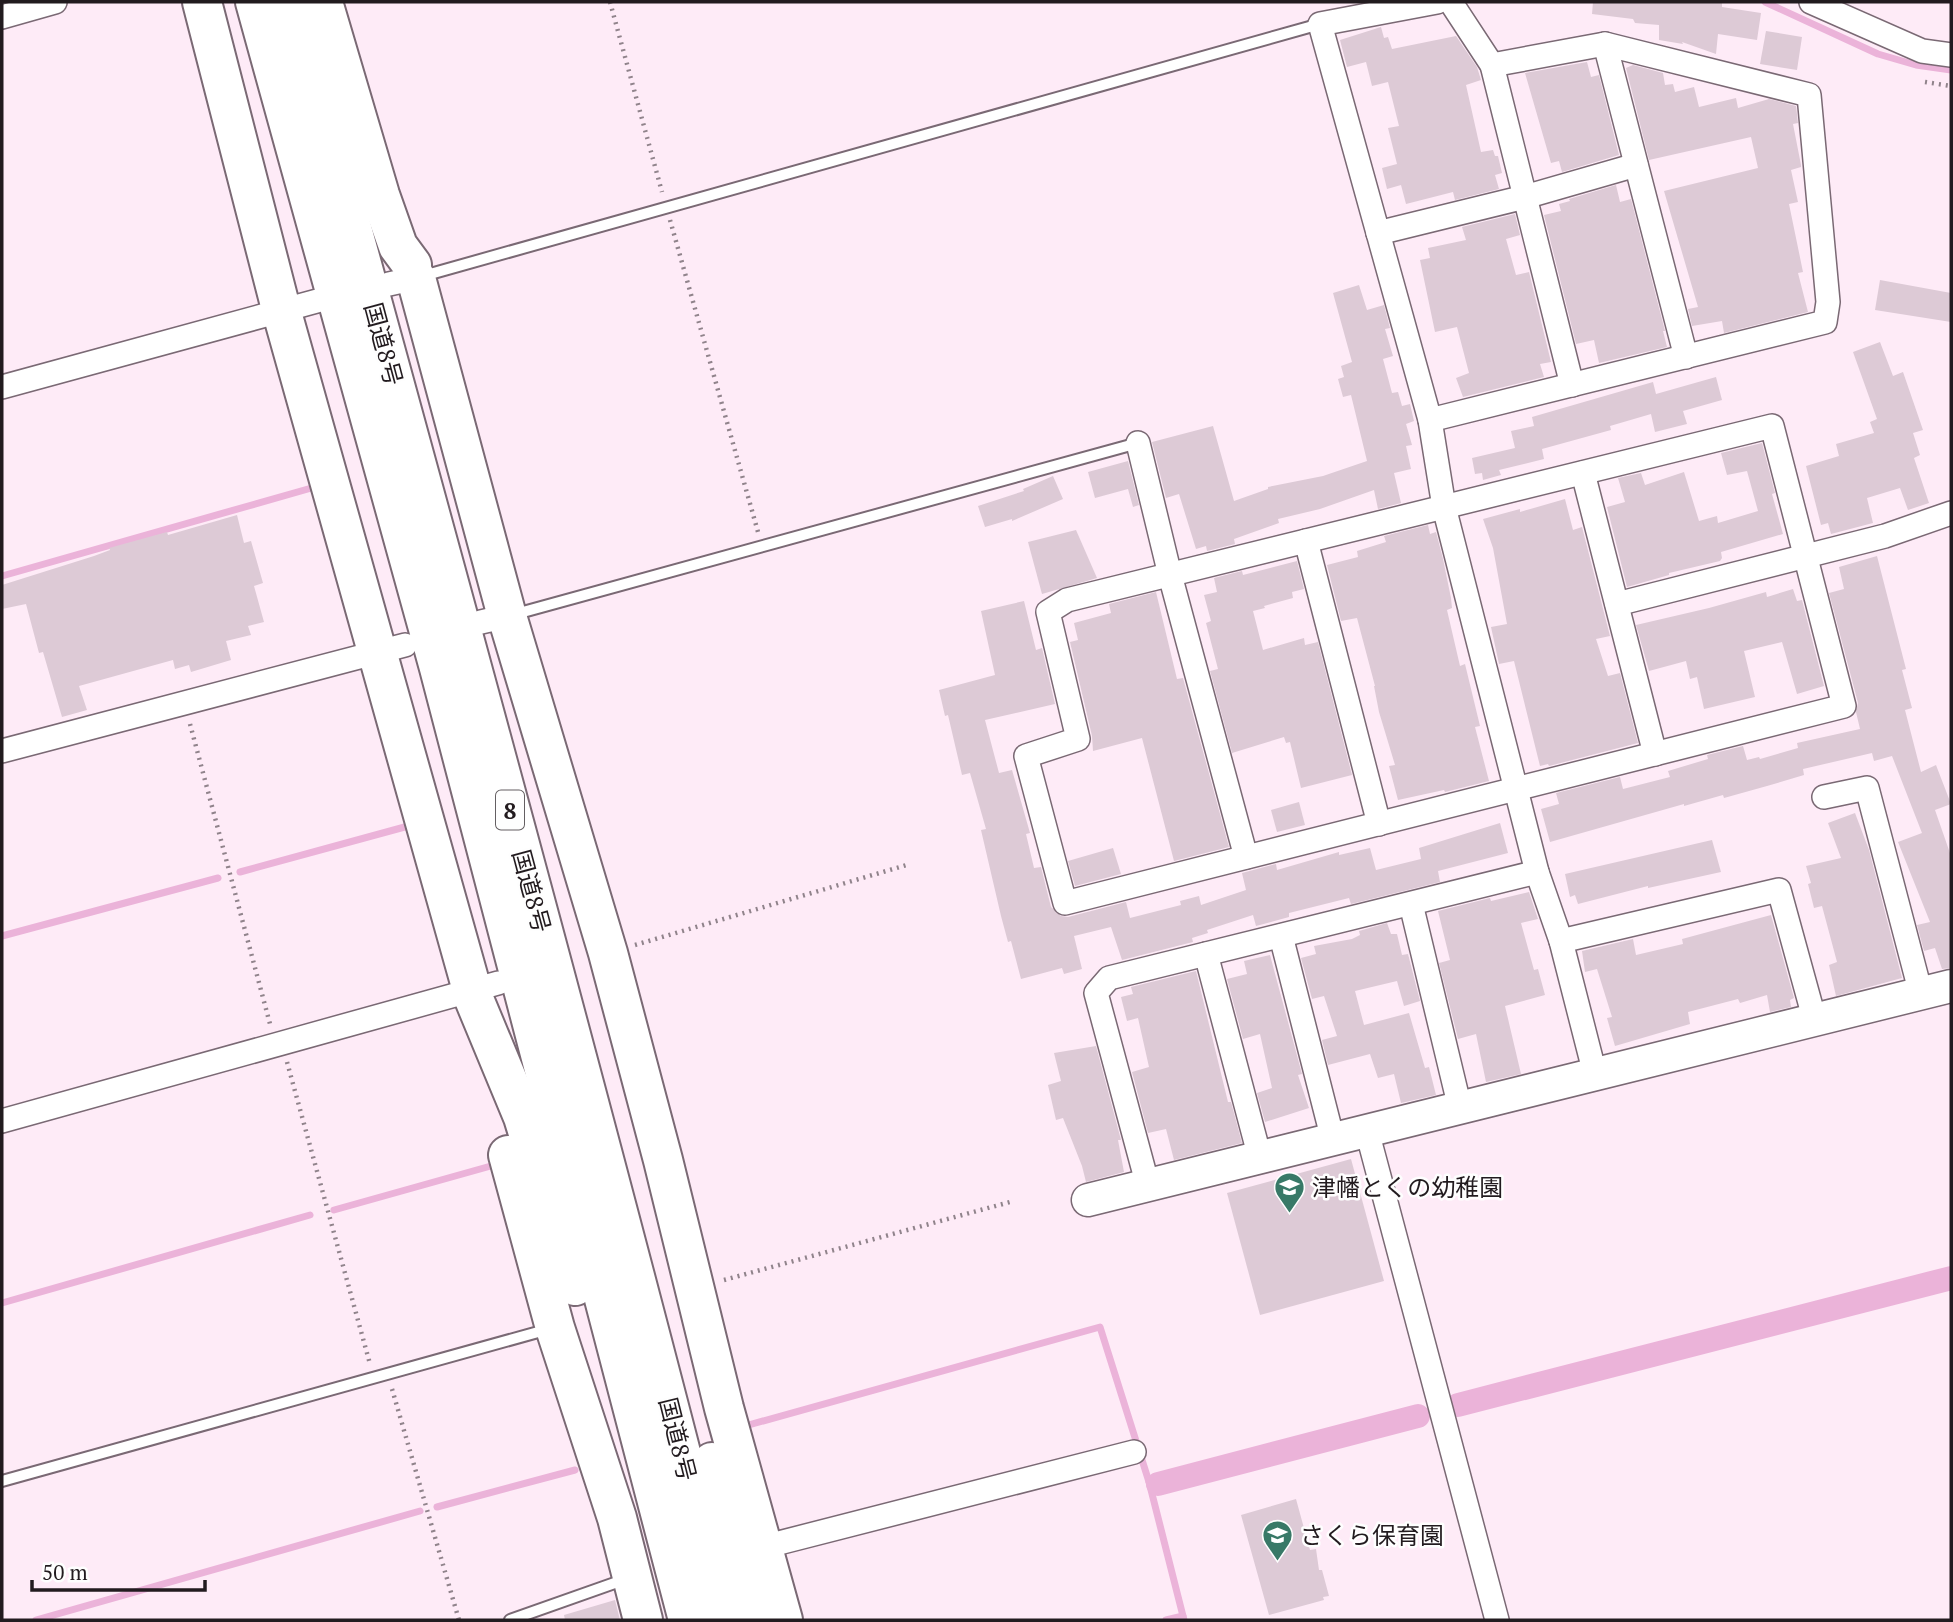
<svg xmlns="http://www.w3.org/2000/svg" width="1953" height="1622" font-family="'PT Serif','Noto Sans JP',serif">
<rect width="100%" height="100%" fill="#feebf7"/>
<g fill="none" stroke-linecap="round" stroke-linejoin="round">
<g stroke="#ebb3d9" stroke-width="7">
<path d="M 1765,2 L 1878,54 L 1916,65 L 1951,70"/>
<path d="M 2,576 L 315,487"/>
<path d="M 240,872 L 412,825"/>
<path d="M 2,936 L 218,878"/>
<path d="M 334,1210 L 498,1164"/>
<path d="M 2,1303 L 310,1215"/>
<path d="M 745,1426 L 1100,1327 L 1149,1482 L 1158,1484"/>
<path d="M 1149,1482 L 1184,1620"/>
<path d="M 437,1507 L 575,1470"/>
<path d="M 36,1620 L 420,1511"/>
<path d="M 1166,1620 L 1183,1616"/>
</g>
<g stroke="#ebb3d9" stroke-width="24">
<path d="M 1458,1405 L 1951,1278"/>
<path d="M 1158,1484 L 1418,1416"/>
</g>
</g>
<g fill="#ddcad6">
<path d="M 1593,2 L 1722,2 L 1722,7 L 1761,13 L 1757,40 L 1718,34 L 1716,54 L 1682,42 L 1683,44 L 1659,40 L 1659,25 L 1635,23 L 1633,19 L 1592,14 Z"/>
<path d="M 1381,27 L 1384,38 L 1388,37 L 1392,49 L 1456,36 L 1477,67 L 1481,80 L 1466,85 L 1481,152 L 1493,150 L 1495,156 L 1498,156 L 1502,173 L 1495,175 L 1499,189 L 1455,200 L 1453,192 L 1406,204 L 1401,185 L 1387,189 L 1382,168 L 1397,164 L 1388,128 L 1399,126 L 1388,82 L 1372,86 L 1366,62 L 1347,67 L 1340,40 Z"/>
<path d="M 1766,31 L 1802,37 L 1797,70 L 1760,64 Z"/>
<path d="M 1587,62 L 1591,77 L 1599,75 L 1619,155 L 1562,172 L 1559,161 L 1551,163 L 1525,73 Z"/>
<path d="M 1633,65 L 1663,73 L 1665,85 L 1673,84 L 1675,92 L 1694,87 L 1699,107 L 1736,98 L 1738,108 L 1769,99 L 1796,106 L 1798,123 L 1793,124 L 1801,165 L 1801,167 L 1791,170 L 1798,202 L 1789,204 L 1803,272 L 1798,273 L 1808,312 L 1724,333 L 1722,321 L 1692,326 L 1688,309 L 1698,307 L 1664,191 L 1758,168 L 1751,137 L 1649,160 L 1626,68 Z"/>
<path d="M 1616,185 L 1620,202 L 1631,199 L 1665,331 L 1663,331 L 1667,347 L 1599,363 L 1594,340 L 1576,344 L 1544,215 L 1561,211 L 1559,204 L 1570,201 L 1569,199 Z"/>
<path d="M 1515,214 L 1520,235 L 1506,239 L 1516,275 L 1529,272 L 1551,362 L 1540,364 L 1544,377 L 1463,397 L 1456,378 L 1469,373 L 1457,327 L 1435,332 L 1420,260 L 1430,258 L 1428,248 L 1466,240 L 1462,227 Z"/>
<path d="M 1880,280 L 1951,293 L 1951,322 L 1875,310 Z"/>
<path d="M 1359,285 L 1367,310 L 1384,305 L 1390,328 L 1385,329 L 1393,356 L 1383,359 L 1392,393 L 1398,392 L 1402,406 L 1410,404 L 1414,421 L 1406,424 L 1412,445 L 1406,446 L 1411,469 L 1394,473 L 1401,503 L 1378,509 L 1374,490 L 1320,509 L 1278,519 L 1279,523 L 1234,539 L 1235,544 L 1207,551 L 1206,546 L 1196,549 L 1179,494 L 1166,498 L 1152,442 L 1213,426 L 1234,501 L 1268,489 L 1268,487 L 1323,476 L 1367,461 L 1351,395 L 1343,397 L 1338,379 L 1344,377 L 1341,366 L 1352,362 L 1333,293 Z"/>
<path d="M 1880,342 L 1893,376 L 1903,372 L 1923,430 L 1913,433 L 1920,455 L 1914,458 L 1929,503 L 1908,510 L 1900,488 L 1867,498 L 1873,523 L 1831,534 L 1828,523 L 1821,525 L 1806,466 L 1839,456 L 1836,444 L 1874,433 L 1870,422 L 1877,419 L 1853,352 Z"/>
<path d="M 1716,377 L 1722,400 L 1683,411 L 1687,424 L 1655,432 L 1651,414 L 1610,426 L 1611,430 L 1542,449 L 1544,459 L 1499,470 L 1501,475 L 1483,480 L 1482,473 L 1475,474 L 1472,458 L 1515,448 L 1511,431 L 1534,426 L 1532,417 L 1653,382 L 1656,394 Z"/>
<path d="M 1762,443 L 1775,493 L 1772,494 L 1783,534 L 1721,552 L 1722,558 L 1720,561 L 1669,573 L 1669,575 L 1627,587 L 1607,507 L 1625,502 L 1618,478 L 1641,473 L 1645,485 L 1684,472 L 1699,521 L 1717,516 L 1718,523 L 1758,511 L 1747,471 L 1727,475 L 1721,453 Z"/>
<path d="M 1128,461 L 1139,505 L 1133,507 L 1128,489 L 1095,498 L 1088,472 Z"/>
<path d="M 1053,476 L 1063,499 L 1012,521 L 1012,519 L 985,527 L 978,506 L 1024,491 L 1023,489 Z"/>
<path d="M 1565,499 L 1573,530 L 1582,527 L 1610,636 L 1596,639 L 1608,676 L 1620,673 L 1638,743 L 1549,766 L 1548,764 L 1540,766 L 1514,661 L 1499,664 L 1491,627 L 1507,624 L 1493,548 L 1483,519 L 1520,509 L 1520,512 Z"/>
<path d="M 237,515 L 244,543 L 251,541 L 263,583 L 254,586 L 264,622 L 248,626 L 251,635 L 226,641 L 231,660 L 191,672 L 189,665 L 175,669 L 173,660 L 79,686 L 87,710 L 62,717 L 43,652 L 39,653 L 26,604 L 2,609 L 2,585 L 94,556 L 110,550 L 109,548 L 167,532 L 168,535 Z"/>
<path d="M 1428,525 L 1430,534 L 1436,532 L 1443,559 L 1451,598 L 1452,608 L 1447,610 L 1460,666 L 1465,664 L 1480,726 L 1475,727 L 1489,781 L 1445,792 L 1444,790 L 1398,800 L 1389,766 L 1395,765 L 1379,712 L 1374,686 L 1375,686 L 1357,618 L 1341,621 L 1327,565 L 1358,557 L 1357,551 L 1386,542 L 1384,536 Z"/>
<path d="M 1076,530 L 1097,578 L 1042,594 L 1028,542 Z"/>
<path d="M 1877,556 L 1906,669 L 1902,670 L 1912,708 L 1905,710 L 1921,772 L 1936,765 L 1951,804 L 1935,810 L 1951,856 L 1951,968 L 1942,969 L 1935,948 L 1924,951 L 1917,925 L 1930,922 L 1898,842 L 1922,833 L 1892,756 L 1874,761 L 1872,753 L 1803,769 L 1804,775 L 1767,786 L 1724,798 L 1723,795 L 1684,806 L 1684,804 L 1550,842 L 1541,809 L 1559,804 L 1556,793 L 1620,777 L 1623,789 L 1670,777 L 1668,771 L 1708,759 L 1707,755 L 1743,746 L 1747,760 L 1759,757 L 1760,759 L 1798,748 L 1797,743 L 1860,729 L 1856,712 L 1858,703 L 1829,593 L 1844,589 L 1839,567 Z"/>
<path d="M 1297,561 L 1304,589 L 1292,592 L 1293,598 L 1264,606 L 1265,608 L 1253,611 L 1263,650 L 1304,638 L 1305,645 L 1318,642 L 1352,775 L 1301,788 L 1290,742 L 1286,743 L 1284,737 L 1232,753 L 1210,671 L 1218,669 L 1206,623 L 1211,621 L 1204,595 L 1217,592 L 1214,578 L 1242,571 L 1243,575 Z"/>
<path d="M 1793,589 L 1797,601 L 1802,600 L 1824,686 L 1797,694 L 1782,642 L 1744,651 L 1755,697 L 1704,709 L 1697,677 L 1690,679 L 1686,661 L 1649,671 L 1636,625 L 1709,608 L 1766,592 L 1767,597 Z"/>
<path d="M 1156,592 L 1177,679 L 1183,678 L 1229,847 L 1174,861 L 1142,738 L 1093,751 L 1092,736 L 1070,642 L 1078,640 L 1074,623 L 1111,613 L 1109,604 Z"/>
<path d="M 1024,601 L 1036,650 L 1042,648 L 1055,704 L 985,720 L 999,773 L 1012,770 L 1030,833 L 1026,834 L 1034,868 L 1041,867 L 1051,907 L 1061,916 L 1068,917 L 1126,902 L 1130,918 L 1181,905 L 1180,901 L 1199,896 L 1201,905 L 1246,890 L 1242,873 L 1276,864 L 1277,870 L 1339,852 L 1339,855 L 1370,848 L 1376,870 L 1421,859 L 1419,848 L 1500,823 L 1508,853 L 1438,871 L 1440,882 L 1351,904 L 1349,898 L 1289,913 L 1289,917 L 1256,926 L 1253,915 L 1207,930 L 1208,933 L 1192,938 L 1193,942 L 1122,960 L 1111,927 L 1074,936 L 1082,969 L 1064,974 L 1062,968 L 1021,979 L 1011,941 L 1008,942 L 1001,916 L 981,830 L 986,829 L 970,773 L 962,775 L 948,715 L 945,716 L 939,690 L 995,675 L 981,611 Z"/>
<path d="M 1299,802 L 1305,825 L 1277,832 L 1271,810 Z"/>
<path d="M 1855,813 L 1869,850 L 1902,978 L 1836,996 L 1829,965 L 1837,962 L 1822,906 L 1814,908 L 1808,884 L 1811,883 L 1806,866 L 1841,858 L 1828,823 Z"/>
<path d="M 1712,840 L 1721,872 L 1648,888 L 1648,886 L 1578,904 L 1575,895 L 1570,897 L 1565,874 Z"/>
<path d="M 1113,848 L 1121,874 L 1075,886 L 1068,861 Z"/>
<path d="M 1529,892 L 1538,919 L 1521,923 L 1534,970 L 1538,969 L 1545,995 L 1505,1006 L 1521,1074 L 1486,1082 L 1476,1034 L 1458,1039 L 1439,963 L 1450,960 L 1438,911 L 1490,898 L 1491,901 Z"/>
<path d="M 1771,915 L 1794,998 L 1790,1000 L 1791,1007 L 1770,1012 L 1767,995 L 1740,1003 L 1738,999 L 1688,1012 L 1690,1024 L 1615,1046 L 1607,1018 L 1612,1017 L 1597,969 L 1585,972 L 1582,951 L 1633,939 L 1636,955 L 1683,944 L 1682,939 Z"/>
<path d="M 1387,923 L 1391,934 L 1397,934 L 1402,955 L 1408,954 L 1420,1001 L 1404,1006 L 1397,981 L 1355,991 L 1364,1025 L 1409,1013 L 1425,1068 L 1429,1067 L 1436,1095 L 1401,1103 L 1394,1074 L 1378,1078 L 1370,1054 L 1328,1065 L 1322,1040 L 1337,1036 L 1324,996 L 1312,999 L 1301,958 L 1316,954 L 1314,946 L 1352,939 L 1360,935 L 1359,931 Z"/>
<path d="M 1270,955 L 1302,1074 L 1298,1075 L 1309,1108 L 1265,1122 L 1257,1093 L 1272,1088 L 1260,1034 L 1243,1039 L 1227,979 L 1247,974 L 1244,961 Z"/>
<path d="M 1196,971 L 1228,1102 L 1231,1102 L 1242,1143 L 1174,1160 L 1166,1129 L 1148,1133 L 1132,1072 L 1149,1067 L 1138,1018 L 1127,1021 L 1121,997 L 1133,994 L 1131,987 Z"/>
<path d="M 1096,1046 L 1121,1140 L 1118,1140 L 1124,1172 L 1086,1182 L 1082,1166 L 1063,1118 L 1056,1120 L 1048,1085 L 1061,1081 L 1054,1053 Z"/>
<path d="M 1351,1159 L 1384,1281 L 1260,1315 L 1227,1193 Z"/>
<path d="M 1296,1499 L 1310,1550 L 1316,1549 L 1319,1570 L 1322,1570 L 1329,1596 L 1323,1597 L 1324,1600 L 1269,1615 L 1241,1515 Z"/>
<path d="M 615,1600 L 620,1620 L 565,1620 L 564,1615 Z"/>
</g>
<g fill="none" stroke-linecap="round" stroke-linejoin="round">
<defs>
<g id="lane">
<path d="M 423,276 L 1320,24"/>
<path d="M 512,615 L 1138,443"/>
<path d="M 2,1481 L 549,1329"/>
<path d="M 510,1620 L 626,1579"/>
</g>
<g id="street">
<path d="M 1437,2 L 1320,24 L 1430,420 L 1444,507 L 1537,872 L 1561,941 L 1595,1074"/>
<path d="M 1811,2 L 1922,51 L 1951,55"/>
<path d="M 1452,4 L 1492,65 L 1572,385"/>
<path d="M 2,17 L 55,2"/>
<path d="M 1605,44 L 1686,357"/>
<path d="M 1378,233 L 1525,197 L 1636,165"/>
<path d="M 389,284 L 416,278 L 412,267"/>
<path d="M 2,387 L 317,301"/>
<path d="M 1430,420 L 1825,322 L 1828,302 L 1809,95 L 1605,44 L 1492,65"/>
<path d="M 1772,426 L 1844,706 L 1065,903 L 1026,756 L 1078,739 L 1048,612 L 1067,600 Z"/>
<path d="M 1138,443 L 1170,575 L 1246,857"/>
<path d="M 1583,473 L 1655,754"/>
<path d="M 1306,541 L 1379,824"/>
<path d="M 1617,604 L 1885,536 L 1951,513"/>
<path d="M 481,622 L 507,616"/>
<path d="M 2,751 L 405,645"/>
<path d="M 1824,797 L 1867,788 L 1921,994"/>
<path d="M 1411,904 L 1460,1108"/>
<path d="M 1281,936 L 1333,1140"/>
<path d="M 1561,941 L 1779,890 L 1815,1021"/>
<path d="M 1206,954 L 1260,1158"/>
<path d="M 2,1121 L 498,983"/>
<path d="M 1367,1131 L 1497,1620"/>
<path d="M 1148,1186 L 1096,993 L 1109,978 L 1537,872"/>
<path d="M 763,1547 L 1134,1452"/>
</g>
<path id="secondary" d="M 1088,1200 L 1951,986"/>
<g id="highway">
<path d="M 202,2 L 281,309 L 472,990"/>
<path d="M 255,2 L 439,668 L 688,1620"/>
<path d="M 290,2 C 438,541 586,1079 724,1620"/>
<path d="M 323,2 L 380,195 L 398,246 L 412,265"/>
<path d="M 416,278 L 507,616 L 608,953 L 663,1160 L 724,1408 L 783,1620"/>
<path d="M 474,999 L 523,1117 L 575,1286"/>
<path d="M 508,1155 L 555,1328 L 617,1518 L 643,1620"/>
<path d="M 712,1462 L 739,1567 L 750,1620"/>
</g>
</defs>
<use href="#lane" stroke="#7a6974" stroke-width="14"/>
<use href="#street" stroke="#7a6974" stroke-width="26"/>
<use href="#secondary" stroke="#7a6974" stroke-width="35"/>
<use href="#highway" stroke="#7a6974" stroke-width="42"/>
<g stroke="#90838b" stroke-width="4.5" stroke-dasharray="2 5" stroke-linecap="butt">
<path d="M 610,2 L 662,192"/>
<path d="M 1925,82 L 1951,86"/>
<path d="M 670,220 L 758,532"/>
<path d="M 190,724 L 270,1024"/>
<path d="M 635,945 L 910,864"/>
<path d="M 287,1062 L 370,1364"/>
<path d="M 724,1280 L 1010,1202"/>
<path d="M 392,1389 L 459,1620"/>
</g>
<use href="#lane" stroke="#fff" stroke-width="10"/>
<use href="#street" stroke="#fff" stroke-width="23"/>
<use href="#secondary" stroke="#fff" stroke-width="32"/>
<use href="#highway" stroke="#fff" stroke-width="38"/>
</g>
<defs>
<symbol id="school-pin" viewBox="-11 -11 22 30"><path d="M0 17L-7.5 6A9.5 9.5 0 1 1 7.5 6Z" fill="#387967" stroke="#fefefe"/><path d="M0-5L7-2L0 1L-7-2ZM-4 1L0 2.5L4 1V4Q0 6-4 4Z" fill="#fff"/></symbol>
</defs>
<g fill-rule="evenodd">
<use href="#school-pin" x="1272" y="1170" width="35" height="47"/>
<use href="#school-pin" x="1260" y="1518" width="35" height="47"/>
</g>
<g text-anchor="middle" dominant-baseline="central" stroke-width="5" stroke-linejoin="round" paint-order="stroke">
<rect fill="#fefefe" stroke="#645f62" stroke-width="2" x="496" y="790.5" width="28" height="39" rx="5"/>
<g font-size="23" font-weight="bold" fill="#221b1f">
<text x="510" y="810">8</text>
</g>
<g font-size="24" fill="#221b1f" stroke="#fefefe">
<text transform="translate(384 344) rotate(75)">国道8号</text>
<text transform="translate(532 891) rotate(75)">国道8号</text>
<text transform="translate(678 1439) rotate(76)">国道8号</text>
</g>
<g font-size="24" fill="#221b1f" stroke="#fefefe" text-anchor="start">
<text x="1312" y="1187">津幡とくの幼稚園</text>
<text x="1300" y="1535">さくら保育園</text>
</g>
</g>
<rect width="1953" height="1622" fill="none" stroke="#221b1f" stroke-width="7"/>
<path d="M32 1580v10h173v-10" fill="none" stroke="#221b1f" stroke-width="3.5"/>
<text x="42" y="1580" font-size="21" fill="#221b1f" stroke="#fefefe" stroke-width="5" paint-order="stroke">50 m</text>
</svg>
